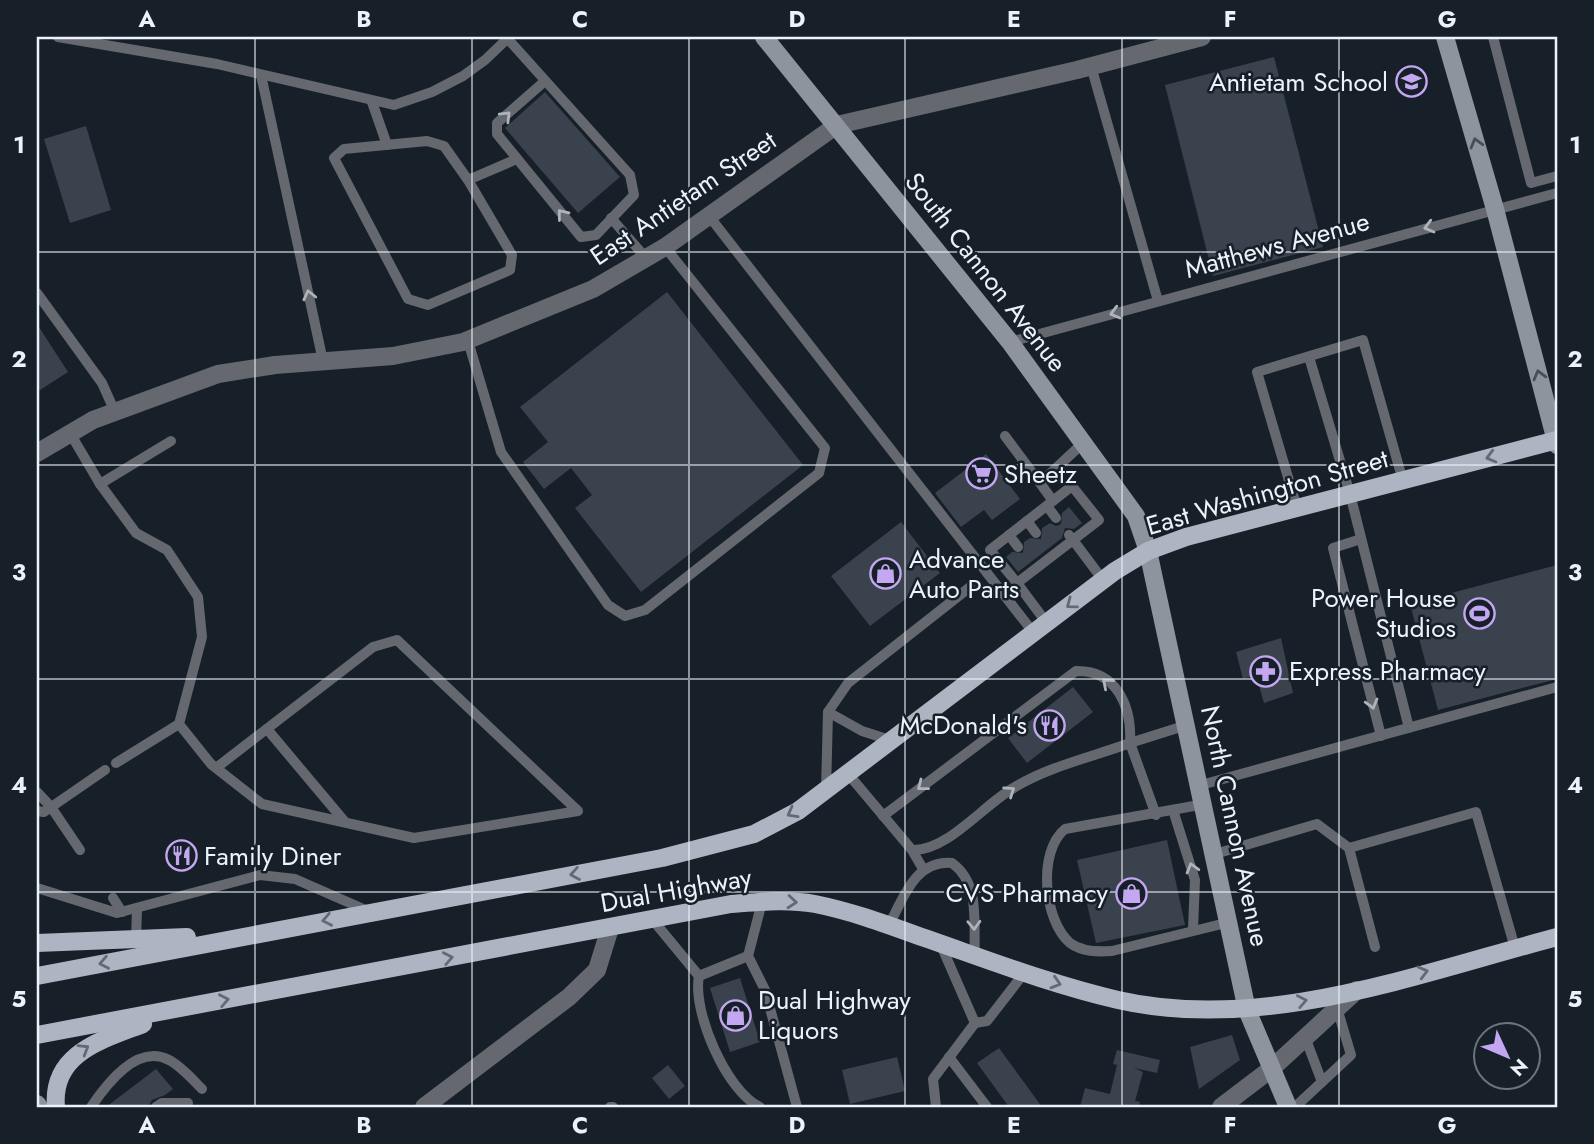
<svg xmlns="http://www.w3.org/2000/svg" width="1594" height="1144" font-family="Jost,sans-serif">
<rect width="100%" height="100%" fill="#172029"/>
<g fill="#39424d">
<path d="M 1274,57 L 1323,247 L 1213,276 L 1165,85 Z"/>
<path d="M 545,92 L 620,177 L 578,213 L 505,128 Z"/>
<path d="M 86,126 L 111,210 L 70,223 L 44,139 Z"/>
<path d="M 667,292 L 803,465 L 641,592 L 575,508 L 592,495 L 571,468 L 544,489 L 523,462 L 548,442 L 520,407 Z"/>
<path d="M 37,324 L 68,372 L 37,392 Z"/>
<path d="M 986,454 L 1020,499 L 992,520 L 984,510 L 961,527 L 935,493 Z"/>
<path d="M 1069,507 L 1082,523 L 1074,529 L 1065,528 L 1062,538 L 1018,572 L 1006,557 L 1012,552 L 1023,553 L 1024,542 L 1030,538 L 1041,539 L 1042,528 L 1050,523 L 1056,526 L 1061,524 L 1062,513 Z"/>
<path d="M 901,522 L 940,573 L 870,626 L 831,576 Z"/>
<path d="M 1557,565 L 1557,679 L 1438,710 L 1410,604 Z"/>
<path d="M 1281,638 L 1293,693 L 1264,703 L 1256,675 L 1243,679 L 1236,652 Z"/>
<path d="M 1073,687 L 1093,712 L 1027,763 L 1008,738 Z"/>
<path d="M 1167,840 L 1185,925 L 1096,943 L 1077,860 Z"/>
<path d="M 740,978 L 760,1042 L 730,1052 L 710,988 Z"/>
<path d="M 1232,1035 L 1240,1060 L 1199,1089 L 1190,1047 Z"/>
<path d="M 999,1048 L 1042,1107 L 1009,1107 L 977,1063 Z"/>
<path d="M 1117,1050 L 1160,1060 L 1157,1073 L 1134,1068 L 1143,1072 L 1135,1101 L 1140,1102 L 1139,1107 L 1080,1107 L 1085,1088 L 1110,1094 L 1117,1065 L 1113,1064 Z"/>
<path d="M 897,1057 L 905,1091 L 850,1104 L 842,1070 Z"/>
<path d="M 668,1065 L 685,1086 L 669,1099 L 652,1078 Z"/>
<path d="M 156,1069 L 173,1089 L 165,1095 L 152,1100 L 148,1107 L 106,1107 Z"/>
</g>
<g fill="none" stroke-linecap="round" stroke-linejoin="round">
<g stroke="#65696f" stroke-width="10">
<path d="M 58,37 L 217,64 L 394,105 L 432,92 L 463,76 L 485,60 L 509,37"/>
<path d="M 1493,37 L 1531,183 L 1557,176"/>
<path d="M 507,38 L 630,175 L 634,195 L 596,235 L 581,237 L 497,134 L 497,123 L 545,81"/>
<path d="M 1091,66 L 1158,301"/>
<path d="M 261,75 L 323,361"/>
<path d="M 372,102 L 387,145"/>
<path d="M 468,180 L 444,146 L 427,141 L 344,149 L 334,158 L 408,299 L 428,305 L 510,270 L 512,255 L 468,180 L 517,159"/>
<path d="M 709,216 L 1033,632"/>
<path d="M 611,218 L 646,258"/>
<path d="M 37,293 L 102,383 L 115,412"/>
<path d="M 468,341 L 501,452 L 608,605 L 625,616 L 645,610 L 819,473 L 825,448 L 665,247"/>
<path d="M 1010,342 L 1557,193"/>
<path d="M 1309,357 L 1350,494 L 1409,728"/>
<path d="M 70,433 L 100,484 L 136,533 L 167,550 L 198,597 L 202,637 L 179,724 L 211,764 L 216,768 L 262,804 L 414,838 L 578,811 L 397,640 L 373,647 L 216,768"/>
<path d="M 1005,436 L 1040,483"/>
<path d="M 100,484 L 171,441"/>
<path d="M 1053,501 L 1040,483 L 1083,443"/>
<path d="M 1047,506 L 1056,518"/>
<path d="M 1297,508 L 1257,372 L 1363,340 L 1403,481"/>
<path d="M 1027,521 L 1036,533"/>
<path d="M 1009,535 L 1018,547"/>
<path d="M 1069,535 L 1073,540 L 1017,583 L 990,550 L 1072,486 L 1099,520 L 1073,540 L 1103,580"/>
<path d="M 1361,539 L 1333,548 L 1381,736"/>
<path d="M 1017,583 L 1046,622"/>
<path d="M 828,712 L 848,683 L 970,587"/>
<path d="M 267,729 L 345,822"/>
<path d="M 116,763 L 179,724"/>
<path d="M 849,775 L 912,850 L 923,869"/>
<path d="M 1201,785 L 1557,687"/>
<path d="M 826,791 L 828,712 L 862,731 L 893,741"/>
<path d="M 37,792 L 51,807 L 80,850"/>
<path d="M 1205,804 L 1065,829 C 1037,852 1044,921 1070,943 C 1082,952 1098,952 1112,951 L 1230,922"/>
<path d="M 1173,810 L 1195,880 L 1193,929"/>
<path d="M 37,811 L 44,812 L 105,770"/>
<path d="M 1156,815 L 1130,743 L 1187,725"/>
<path d="M 883,816 L 1076,671 C 1117,670 1132,707 1130,743 C 1092,757 1050,766 1015,787 C 984,804 947,852 912,850"/>
<path d="M 1349,848 L 1476,812 L 1515,948"/>
<path d="M 1215,854 L 1317,824 L 1349,848 L 1375,947"/>
<path d="M 37,888 L 117,913 L 260,875 L 295,879 L 368,911"/>
<path d="M 113,898 L 122,912"/>
<path d="M 762,902 L 748,956 L 765,990 L 797,1107"/>
<path d="M 652,919 L 699,976 L 748,956"/>
<path d="M 889,925 C 904,897 915,860 952,863 C 981,884 973,923 975,955"/>
<path d="M 136,941 L 137,908"/>
<path d="M 699,976 C 692,1011 726,1091 760,1107"/>
<path d="M 975,1023 L 987,1021 L 1025,972"/>
<path d="M 1305,1037 L 1322,1082"/>
<path d="M 949,1057 L 987,1107"/>
<path d="M 91,1107 C 106,1085 137,1043 169,1060 C 181,1066 192,1079 202,1089"/>
<path d="M 156,1107 L 162,1103 L 188,1103"/>
<path d="M 610,1107 L 613,1107"/>
<path d="M 936,1107 L 933,1079 L 975,1023 L 940,943"/>
<path d="M 1295,1107 L 1351,1055 L 1337,1008"/>
</g>
<g stroke="#65696f" stroke-width="18">
<path d="M 37,453 L 93,420 L 218,374 L 275,365 L 393,356 L 463,342 L 593,289 L 665,247 L 837,125 L 1077,70 L 1202,37"/>
<path d="M 424,1107 L 569,997 L 597,970 L 610,928"/>
<path d="M 1221,1107 L 1271,1069 L 1357,990"/>
</g>
<g stroke="#8d949d" stroke-width="18">
<path d="M 764,37 L 1010,342 L 1136,516 L 1148,551 L 1247,1010 L 1288,1107"/>
<path d="M 1445,37 L 1495,209 L 1557,445"/>
<path d="M 37,1104 L 39,1107"/>
</g>
<g stroke="#acb5c1" stroke-width="18">
<path d="M 37,943 L 187,937"/>
<path d="M 37,976 L 662,858 L 754,834 L 798,811 L 1115,571 L 1148,551 L 1186,537 L 1557,440"/>
<path d="M 37,1035 L 731,904 C 759,902 787,899 815,904 C 850,911 883,923 916,935 C 983,958 1049,984 1118,1000 C 1263,1033 1417,974 1557,937"/>
<path d="M 56,1107 C 51,1053 102,1040 143,1024"/>
</g>
</g>
<defs><path id="oneway-chevron" d="M-2-3.5L2.5 0L-2 3.5" fill="none" stroke-width="1.6" stroke-linecap="round" stroke-linejoin="round" transform="scale(1.75)"/></defs>
<g stroke="#afb4bb">
<use href="#oneway-chevron" transform="translate(506 116) rotate(-45)"/>
<use href="#oneway-chevron" transform="translate(562 214) rotate(-129)"/>
<use href="#oneway-chevron" transform="translate(1429 227) rotate(165)"/>
<use href="#oneway-chevron" transform="translate(309 295) rotate(-103)"/>
<use href="#oneway-chevron" transform="translate(1115 313) rotate(165)"/>
<use href="#oneway-chevron" transform="translate(1107 683) rotate(-139)"/>
<use href="#oneway-chevron" transform="translate(1372 704) rotate(75)"/>
<use href="#oneway-chevron" transform="translate(922 786) rotate(142)"/>
<use href="#oneway-chevron" transform="translate(1010 791) rotate(-34)"/>
<use href="#oneway-chevron" transform="translate(1192 868) rotate(-106)"/>
<use href="#oneway-chevron" transform="translate(974 925) rotate(88)"/>
</g>
<g stroke="#464e57">
<use href="#oneway-chevron" transform="translate(1476 143) rotate(-106)"/>
<use href="#oneway-chevron" transform="translate(1539 375) rotate(-105)"/>
</g>
<g stroke="#626a75">
<use href="#oneway-chevron" transform="translate(1491 457) rotate(165)"/>
<use href="#oneway-chevron" transform="translate(1071 604) rotate(143)"/>
<use href="#oneway-chevron" transform="translate(792 813) rotate(151)"/>
<use href="#oneway-chevron" transform="translate(575 874) rotate(170)"/>
<use href="#oneway-chevron" transform="translate(792 902) rotate(5)"/>
<use href="#oneway-chevron" transform="translate(327 920) rotate(169)"/>
<use href="#oneway-chevron" transform="translate(448 958) rotate(-11)"/>
<use href="#oneway-chevron" transform="translate(104 963) rotate(169)"/>
<use href="#oneway-chevron" transform="translate(1423 972) rotate(-15)"/>
<use href="#oneway-chevron" transform="translate(1056 983) rotate(17)"/>
<use href="#oneway-chevron" transform="translate(224 1000) rotate(-11)"/>
<use href="#oneway-chevron" transform="translate(1302 1001) rotate(-11)"/>
<use href="#oneway-chevron" transform="translate(84 1049) rotate(-31)"/>
</g>
<path fill="none" stroke="#ecf2f9" stroke-width="2" stroke-opacity="0.55" d="M 255,37 L 255,1107M 472,37 L 472,1107M 689,37 L 689,1107M 905,37 L 905,1107M 1122,37 L 1122,1107M 1339,37 L 1339,1107M 37,252 L 1557,252M 37,465 L 1557,465M 37,679 L 1557,679M 37,892 L 1557,892"/>
<defs>
<symbol id="school-ring" viewBox="-11 -11 22 22"><circle r="9.5" fill="#172029" stroke="#c4a7f1" stroke-width="1.5"/><path d="M0-5L7-2L0 1L-7-2ZM-4 1L0 2.5L4 1V4Q0 6-4 4Z" fill="#c4a7f1"/></symbol>
<symbol id="supermarket-ring" viewBox="-11 -11 22 22"><circle r="9.5" fill="#172029" stroke="#c4a7f1" stroke-width="1.5"/><path d="M-6-5.5h2.5l.6 2H6L4.5 2H-2.5L-4.4-4H-6ZM-1.5 3.2a1.3 1.3 0 1 0 .1 0ZM3 3.2a1.3 1.3 0 1 0 .1 0Z" fill="#c4a7f1"/></symbol>
<symbol id="shop-ring" viewBox="-11 -11 22 22"><circle r="9.5" fill="#172029" stroke="#c4a7f1" stroke-width="1.5"/><path d="M-5-2.5h2.3a2.7 3.5 0 0 1 5.4 0H5L5.5 6h-11ZM-1.5-2.5h3a1.5 2.3 0 0 0-3 0Z" fill="#c4a7f1"/></symbol>
<symbol id="stadium-ring" viewBox="-11 -11 22 22"><circle r="9.5" fill="#172029" stroke="#c4a7f1" stroke-width="1.5"/><path d="M0-5a6.5 5 0 1 0 0 10a6.5 5 0 1 0 0-10ZM-3.5-1.8h7v3.6h-7Z" fill="#c4a7f1"/></symbol>
<symbol id="pharmacy-ring" viewBox="-11 -11 22 22"><circle r="9.5" fill="#172029" stroke="#c4a7f1" stroke-width="1.5"/><path d="M-2-6h4v4h4v4h-4v4h-4v-4h-4v-4h4Z" fill="#c4a7f1"/></symbol>
<symbol id="restaurant-ring" viewBox="-11 -11 22 22"><circle r="9.5" fill="#172029" stroke="#c4a7f1" stroke-width="1.5"/><path d="M-5-6h1v4h1v-4h1v4h1v-4h1v5L-1.5 .5V6h-2V.5L-5-1ZM5-6V6H3V1.5H1.5Q1.5-4 5-6Z" fill="#c4a7f1"/></symbol>
</defs>
<g fill-rule="evenodd">
<use href="#school-ring" x="1394" y="64" width="35" height="35"/>
<use href="#supermarket-ring" x="964" y="456" width="35" height="35"/>
<use href="#shop-ring" x="868" y="556" width="35" height="35"/>
<use href="#stadium-ring" x="1462" y="596" width="35" height="35"/>
<use href="#pharmacy-ring" x="1248" y="654" width="35" height="35"/>
<use href="#restaurant-ring" x="1032" y="708" width="35" height="35"/>
<use href="#restaurant-ring" x="164" y="838" width="35" height="35"/>
<use href="#shop-ring" x="1114" y="876" width="35" height="35"/>
<use href="#shop-ring" x="718" y="998" width="35" height="35"/>
</g>
<g text-anchor="middle" dominant-baseline="central" stroke-width="5" stroke-linejoin="round" paint-order="stroke">
<g font-size="26" fill="#ecf2f9" stroke="#172029" text-anchor="start">
<text x="1388" y="82" text-anchor="end">Antietam School</text>
<text x="1004" y="474">Sheetz</text>
<text x="909" y="559">Advance<tspan x="909" dy="30">Auto Parts</tspan></text>
<text x="1456" y="598" text-anchor="end">Power House<tspan x="1456" dy="30">Studios</tspan></text>
<text x="1289" y="671">Express Pharmacy</text>
<text x="1027" y="725" text-anchor="end">McDonald's</text>
<text x="204" y="856">Family Diner</text>
<text x="1108" y="893" text-anchor="end">CVS Pharmacy</text>
<text x="758" y="1000">Dual Highway<tspan x="758" dy="30">Liquors</tspan></text>
</g>
<g font-size="26" fill="#ecf2f9" stroke="#172029">
<text transform="translate(683 198) rotate(-34)">East Antietam Street</text>
<text transform="translate(1277 245) rotate(-15)">Matthews Avenue</text>
<text transform="translate(986 272) rotate(52)">South Cannon Avenue</text>
<text transform="translate(1267 492) rotate(-16)">East Washington Street</text>
<text transform="translate(1235 826) rotate(78)">North Cannon Avenue</text>
<text transform="translate(676 890) rotate(-10)">Dual Highway</text>
</g>
</g>
<rect width="1594" height="1144" fill="none" stroke="#172029" stroke-width="77"/>
<g transform="translate(1507 1056) rotate(134)"><circle r="33" fill="#172029" stroke="#6c747c" stroke-width="2"/>
<path d="M0-5L12 26L0 18L-12 26Z" fill="#c4a7f1"/>
<text y="-10" font-size="19" font-weight="bold" text-anchor="middle" fill="#ecf2f9">N</text>
</g>
<rect x="38" y="38" width="1518" height="1068" fill="none" stroke="#ecf2f9" stroke-width="2.5"/>
<g font-size="23" text-anchor="middle" font-weight="bold" fill="#ecf2f9">
<text x="147" y="27">A</text>
<text x="364" y="27">B</text>
<text x="580" y="27">C</text>
<text x="797" y="27">D</text>
<text x="1014" y="27">E</text>
<text x="1230" y="27">F</text>
<text x="1447" y="27">G</text>
<text x="19" y="153">1</text>
<text x="1575" y="153">1</text>
<text x="19" y="367">2</text>
<text x="1575" y="367">2</text>
<text x="19" y="580">3</text>
<text x="1575" y="580">3</text>
<text x="19" y="793">4</text>
<text x="1575" y="793">4</text>
<text x="19" y="1007">5</text>
<text x="1575" y="1007">5</text>
<text x="147" y="1133">A</text>
<text x="364" y="1133">B</text>
<text x="580" y="1133">C</text>
<text x="797" y="1133">D</text>
<text x="1014" y="1133">E</text>
<text x="1230" y="1133">F</text>
<text x="1447" y="1133">G</text>
</g>
</svg>
